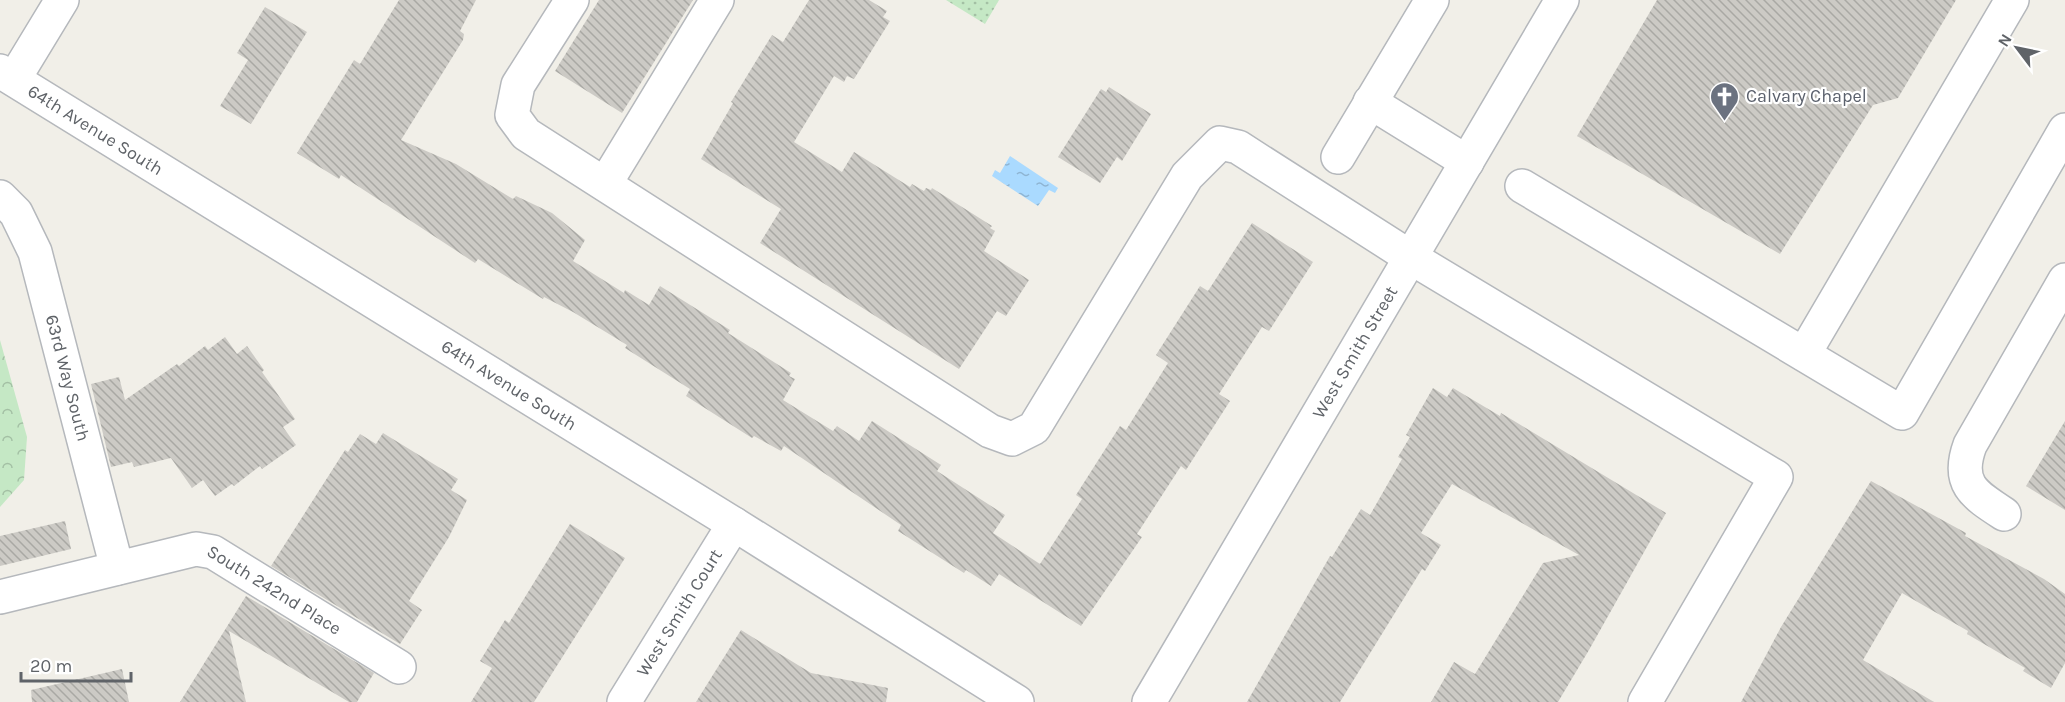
<svg xmlns="http://www.w3.org/2000/svg" width="2065" height="702" font-family="Karla,sans-serif">
<defs>
<pattern id="forest-crowns" width="20" height="18" patternUnits="userSpaceOnUse" patternTransform="scale(1.5)"><rect width="20" height="18" fill="#c5e8c5"/><path d="M2 6a3 3 0 1 1 6 0M12 15a3 3 0 1 1 6 0" fill="none" stroke="#a3c0a4"/></pattern>
<pattern id="park-dots" width="8" height="8" patternUnits="userSpaceOnUse" patternTransform="scale(1.5)"><rect width="8" height="8" fill="#c5e8c5"/><path d="M2 2h.1M6 6h.1" fill="none" stroke="#a3c0a4" stroke-width="1.8" stroke-linecap="round"/></pattern>
<pattern id="water-ripples" width="26" height="14" patternUnits="userSpaceOnUse" patternTransform="scale(1.5)"><rect width="26" height="14" fill="#aadaff"/><path d="M2 4q2-2 4 0t4 0M15 11q2-2 4 0t4 0" fill="none" stroke="#8eb4d2"/></pattern>
<pattern id="building-back-hatch" width="6" height="6" patternUnits="userSpaceOnUse" patternTransform="scale(1.5)"><rect width="6" height="6" fill="#cccac5"/><path d="M-1 5l2 2M0 0l6 6M5-1l2 2" fill="none" stroke="#a9a8a4"/></pattern>
</defs>
<rect width="100%" height="100%" fill="#f1efe8"/>
<path fill="url(#forest-crowns)" d="M 0,340 L 27,437 L 24,480 L 0,507 Z"/>
<path fill="url(#park-dots)" d="M 946,0 L 999,0 L 985,24 Z"/>
<path fill="url(#water-ripples)" d="M 1010,156 L 1058,188 L 1055,193 L 1049,190 L 1038,206 L 992,176 L 995,170 L 1000,173 Z"/>
<g fill="url(#building-back-hatch)">
<path d="M 399,0 L 476,0 L 460,31 L 464,34 L 463,40 L 401,140 L 456,164 L 513,199 L 516,196 L 552,213 L 585,240 L 573,261 L 624,293 L 625,290 L 649,305 L 660,286 L 730,330 L 728,333 L 791,373 L 789,376 L 795,379 L 783,400 L 833,431 L 837,426 L 859,441 L 872,421 L 941,465 L 937,471 L 1005,515 L 993,533 L 1040,564 L 1082,499 L 1076,495 L 1120,426 L 1126,430 L 1168,363 L 1156,355 L 1200,286 L 1208,291 L 1252,223 L 1313,262 L 1269,331 L 1262,327 L 1219,394 L 1230,401 L 1186,470 L 1181,466 L 1137,534 L 1142,537 L 1081,626 L 999,574 L 991,586 L 966,570 L 964,573 L 898,531 L 901,525 L 784,446 L 781,451 L 754,436 L 752,438 L 686,396 L 690,389 L 625,348 L 627,345 L 573,312 L 544,297 L 543,299 L 478,259 L 475,263 L 341,175 L 339,179 L 300,155 L 297,153 L 354,60 L 360,64 Z"/>
<path d="M 599,0 L 693,0 L 622,113 L 555,71 Z"/>
<path d="M 809,0 L 869,0 L 887,11 L 883,17 L 890,21 L 854,79 L 847,76 L 844,82 L 834,76 L 794,142 L 842,172 L 854,152 L 910,187 L 912,184 L 924,191 L 926,188 L 931,190 L 932,188 L 992,226 L 990,228 L 995,231 L 984,251 L 1029,280 L 1006,316 L 997,311 L 959,369 L 760,243 L 781,209 L 701,159 L 733,103 L 731,102 L 772,35 L 783,42 Z"/>
<path d="M 1657,0 L 1956,0 L 1898,98 L 1873,105 L 1780,254 L 1577,136 Z"/>
<path d="M 265,7 L 307,32 L 251,124 L 220,106 L 248,60 L 237,53 Z"/>
<path d="M 1109,87 L 1151,114 L 1122,161 L 1117,157 L 1100,183 L 1058,157 L 1101,89 L 1106,92 Z"/>
<path d="M 225,337 L 237,354 L 247,346 L 264,370 L 262,372 L 295,419 L 283,427 L 296,445 L 262,469 L 260,466 L 234,486 L 232,484 L 215,496 L 203,480 L 192,488 L 171,458 L 134,467 L 132,462 L 111,467 L 91,384 L 119,377 L 125,400 L 177,364 L 179,366 L 205,346 L 208,350 Z"/>
<path d="M 1433,388 L 1447,397 L 1453,388 L 1500,416 L 1501,413 L 1666,513 L 1589,650 L 1558,702 L 1431,702 L 1454,662 L 1475,674 L 1543,563 L 1579,555 L 1452,484 L 1421,533 L 1441,545 L 1425,571 L 1422,569 L 1340,702 L 1247,702 L 1330,556 L 1332,557 L 1361,509 L 1370,515 L 1402,459 L 1398,457 L 1410,437 L 1406,435 Z"/>
<path d="M 2065,421 L 2065,510 L 2026,486 Z"/>
<path d="M 383,433 L 458,479 L 451,490 L 467,500 L 449,537 L 409,601 L 422,610 L 400,644 L 271,566 L 345,450 L 348,452 L 360,434 L 376,444 Z"/>
<path d="M 1871,481 L 1966,533 L 1965,536 L 2044,579 L 2065,594 L 2065,663 L 2051,688 L 2023,671 L 2025,668 L 1967,634 L 1968,631 L 1902,593 L 1863,660 L 1934,702 L 1741,702 L 1781,627 Z"/>
<path d="M 65,521 L 71,549 L 0,566 L 0,536 Z"/>
<path d="M 570,524 L 625,558 L 534,702 L 471,702 L 492,668 L 480,661 L 505,620 L 509,623 Z"/>
<path d="M 246,596 L 374,673 L 357,702 L 349,702 L 229,631 L 246,702 L 180,702 Z"/>
<path d="M 741,630 L 811,673 L 888,688 L 886,702 L 696,702 Z"/>
<path d="M 122,669 L 129,702 L 32,702 L 31,690 Z"/>
</g>
<g fill="none" stroke-linecap="round" stroke-linejoin="round">
<defs>
<g id="minor">
<path d="M 572,0 L 518,85 L 512,115 L 526,134 L 990,431 L 1012,439 L 1034,428 L 1187,176 L 1220,143 L 1238,147 L 1410,257 L 1776,477 L 1645,702"/>
<path id="s1" d="M 0,71 L 734,524 L 1017,702"/>
<path d="M 14,79 L 62,0"/>
<path d="M 1370,102 L 1467,162"/>
<path d="M 1338,157 L 1432,0"/>
<path d="M 605,184 L 717,0"/>
<path d="M 1522,186 L 1902,413 L 2065,130"/>
<path id="s2" d="M 0,197 L 16,213 L 35,252 L 117,568"/>
<path d="M 1804,354 L 2012,0"/>
<path d="M 2004,514 C 1973,494 1956,483 1970,445 L 2065,280"/>
<path id="s3" d="M 0,597 L 196,549 L 213,552 L 399,667"/>
<path id="s4" d="M 624,702 L 734,524"/>
<path id="s5" d="M 1149,702 L 1562,0"/>
</g>
</defs>
<use href="#minor" stroke="#b5b8bc" stroke-width="36"/>
<use href="#minor" stroke="#fff" stroke-width="33"/>
</g>
<defs>
<symbol id="church-pin" viewBox="-11 -11 22 30"><path d="M0 17L-7.5 6A9.5 9.5 0 1 1 7.5 6Z" fill="#6b7280" stroke="#fff"/><path d="M-1.2-6h2.4v3.5h3.3v2.4h-3.3V6h-2.4V-.1h-3.3v-2.4h3.3Z" fill="#fff"/></symbol>
</defs>
<g fill-rule="evenodd">
<use href="#church-pin" x="1708" y="80" width="33" height="45"/>
</g>
<g text-anchor="middle" dominant-baseline="central" stroke-width="4.5" stroke-linejoin="round" paint-order="stroke">
<g font-size="18" fill="#5b616d" stroke="#fff" text-anchor="start">
<text x="1746" y="96">Calvary Chapel</text>
</g>
<g font-size="18" fill="#5f6368" stroke="#fff">
<text stroke="none"><textPath href="#s1" startOffset="112">64th Avenue South</textPath></text>
<text stroke="none"><textPath href="#s5" startOffset="406">West Smith Street</textPath></text>
<text stroke="none"><textPath href="#s2" startOffset="196">63rd Way South</textPath></text>
<text stroke="none"><textPath href="#s1" startOffset="598">64th Avenue South</textPath></text>
<text stroke="none"><textPath href="#s3" startOffset="291">South 242nd Place</textPath></text>
<text stroke="none"><textPath href="#s4" startOffset="105">West Smith Court</textPath></text>
</g>
</g>
<g transform="translate(2017 48) rotate(302)" stroke="#ffffff" stroke-width="4.5" paint-order="stroke">
<path d="M0-4.5L10 22L0 15L-10 22Z" fill="#5f6368"/>
<text y="-9" font-size="16" font-weight="bold" text-anchor="middle" fill="#5f6368">N</text>
</g>
<path d="M21 672v9h110v-9" fill="none" stroke="#5f6368" stroke-width="3"/>
<text x="30" y="672" font-size="18" fill="#5f6368" stroke="#ffffff" stroke-width="4.5" paint-order="stroke">20 m</text>
</svg>
